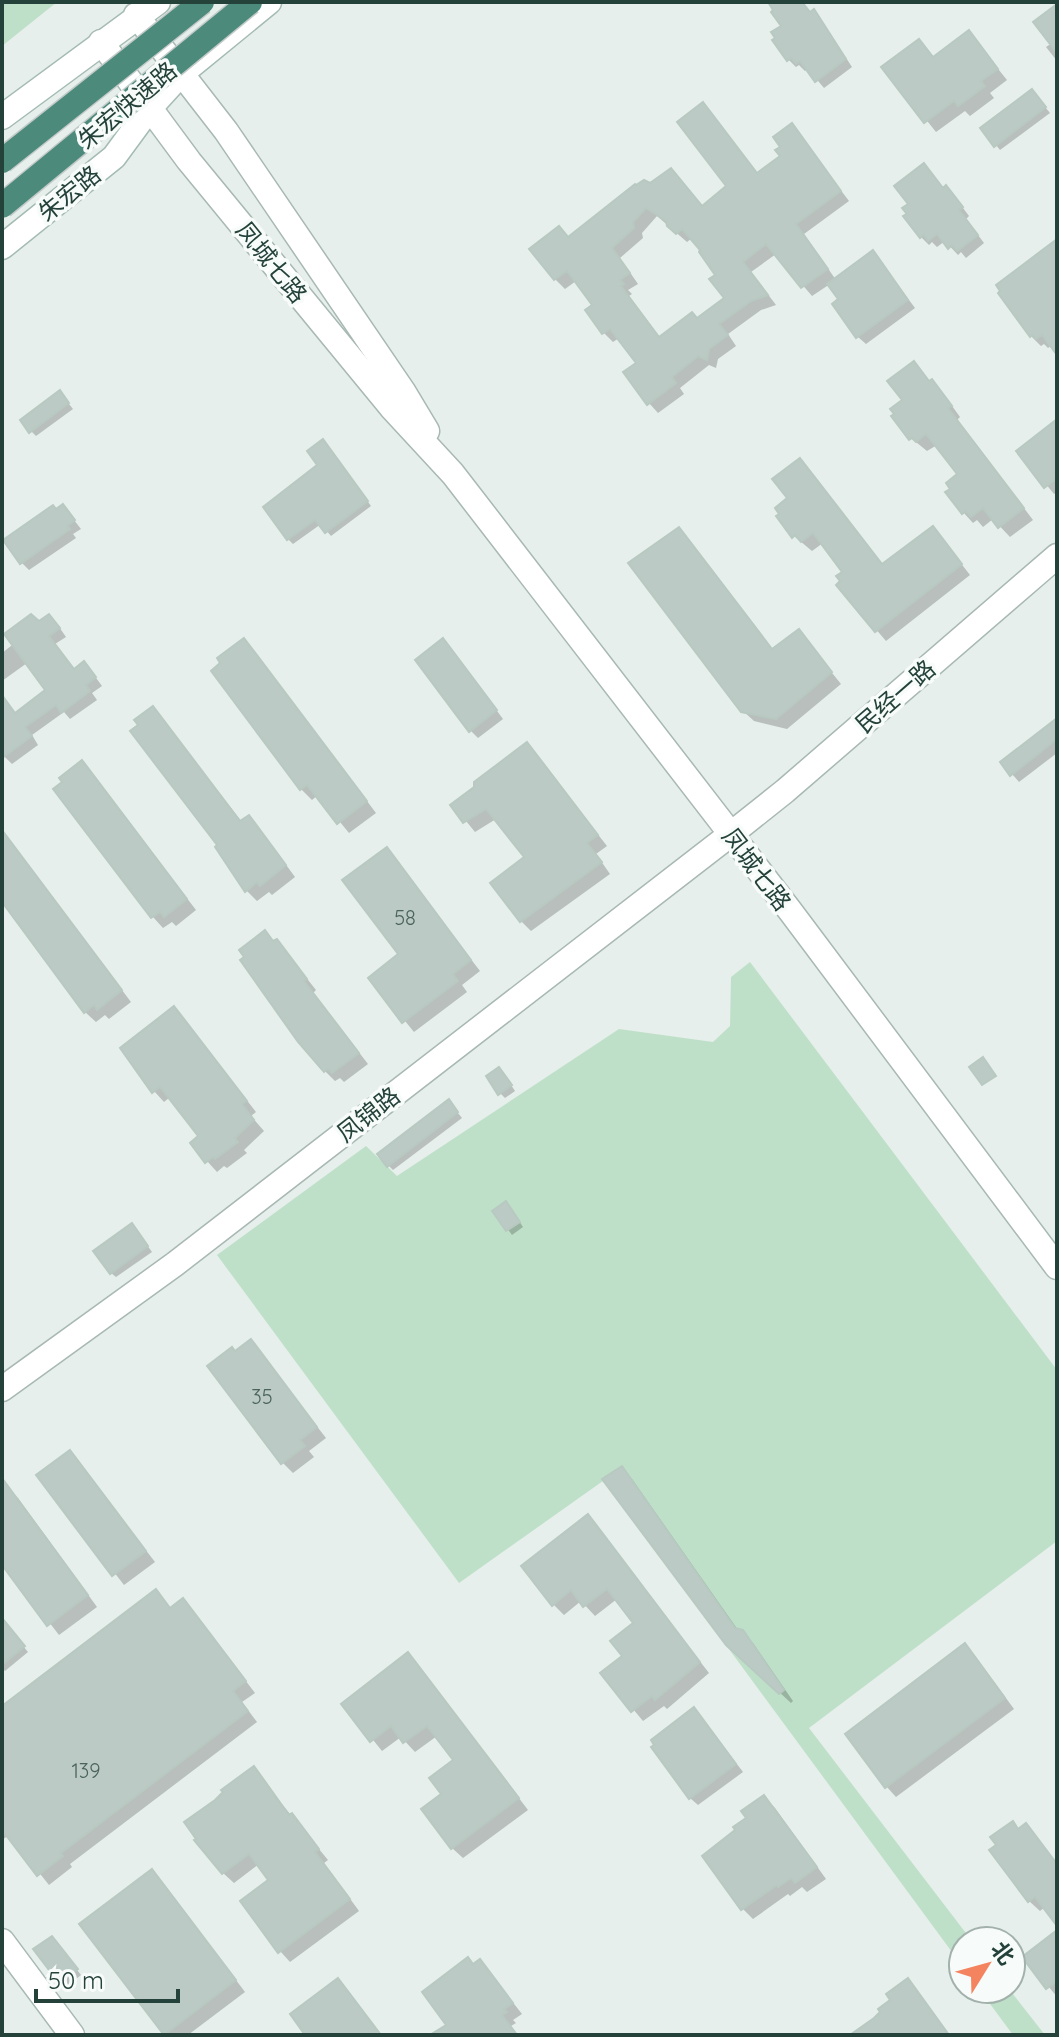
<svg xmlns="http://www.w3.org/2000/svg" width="1059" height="2037" font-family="Quicksand,'Noto Sans SC',sans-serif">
<rect width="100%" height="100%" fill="#e6efeb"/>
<g fill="#bfe0c8">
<path d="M 2,2 L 57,2 L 2,46 Z"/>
<path d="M 750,962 L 1057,1370 L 1057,1541 L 809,1728 L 972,1941 L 963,1941 L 963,1967 L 726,1645 L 762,1678 L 610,1476 L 459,1583 L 217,1255 L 366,1146 L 397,1176 L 619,1029 L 713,1042 L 730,1026 L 731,977 Z"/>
<path d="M 979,1989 L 1009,1989 L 1045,2035 L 1013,2035 Z"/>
</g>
<g fill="#0003" fill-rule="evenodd">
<path d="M 775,2 L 802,2 L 811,14 L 814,12 L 821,20 L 852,67 L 824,88 L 808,69 L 805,71 L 799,65 L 796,67 L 789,60 L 784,26 Z"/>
<path d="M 1057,7 L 1057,61 L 1046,47 L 1052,43 Z"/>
<path d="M 969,33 L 1007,80 L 990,93 L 994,98 L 970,116 L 965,111 L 936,132 L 884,67 L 919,41 L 935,58 Z"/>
<path d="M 1036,96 L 1050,113 L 1000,150 L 996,145 Z"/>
<path d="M 792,126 L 849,201 L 804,234 L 836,280 L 880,261 L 915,308 L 866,344 L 858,337 L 841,299 L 830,284 L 812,296 L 776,254 L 751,272 L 776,305 L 761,310 L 728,334 L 736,346 L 718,359 L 716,368 L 709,365 L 680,388 L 684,394 L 658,413 L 649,403 L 638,363 L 619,338 L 613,342 L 604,333 L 595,306 L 576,281 L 565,289 L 555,279 L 569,238 L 635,186 L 702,208 L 783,157 L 783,147 ZM 657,216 L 687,242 L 692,238 L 717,275 L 727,299 L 698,320 L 661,339 L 629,296 L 632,294 L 628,290 L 638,284 L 620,258 L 643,238 L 642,233 Z"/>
<path d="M 954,196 L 969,216 L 966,219 L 984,243 L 966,258 L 961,252 L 958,255 L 945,241 L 937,247 L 932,242 L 929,245 L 921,237 Z"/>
<path d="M 1057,251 L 1057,352 L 1052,345 L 1048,348 L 1044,344 L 1041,346 L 1031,336 Z"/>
<path d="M 930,383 L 942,392 L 960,417 L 957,420 L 1033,520 L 1010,537 L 993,519 L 983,527 L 977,520 L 973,523 L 963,512 L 959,475 L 937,445 L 927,451 L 911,438 Z"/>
<path d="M 64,398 L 73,409 L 36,436 L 31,431 Z"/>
<path d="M 1057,429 L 1057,492 L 1054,494 L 1019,451 Z"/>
<path d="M 328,446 L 371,506 L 331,536 L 321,524 L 293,544 L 288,539 Z"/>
<path d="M 810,471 L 884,566 L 942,539 L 970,575 L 886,641 L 838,585 L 845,572 L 823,543 L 812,551 L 794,536 L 790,499 Z"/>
<path d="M 63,506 L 81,529 L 73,534 L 76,538 L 29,570 L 21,562 L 56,511 Z"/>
<path d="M 679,529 L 773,650 L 798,631 L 841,684 L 787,729 L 754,721 L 742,710 Z"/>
<path d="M 39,624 L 57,624 L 66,637 L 55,644 L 75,670 L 91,671 L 102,686 L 92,693 L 97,700 L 70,719 L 64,712 L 32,735 L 38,745 L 12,764 L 2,754 L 2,695 L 16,714 L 48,691 L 27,663 L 2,681 L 2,653 Z"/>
<path d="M 451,649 L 503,719 L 478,738 L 470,730 Z"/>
<path d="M 254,651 L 376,813 L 349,833 L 318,795 L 312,800 L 301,789 L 213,671 Z"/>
<path d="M 153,708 L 242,822 L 248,817 L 259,828 L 295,877 L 272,895 L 269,892 L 257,901 L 246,890 L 220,846 Z"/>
<path d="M 1057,721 L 1057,753 L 1019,782 L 1012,774 Z"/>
<path d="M 527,744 L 607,846 L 596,854 L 610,874 L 531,931 L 521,921 L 527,858 L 496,819 L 475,832 L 453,805 Z"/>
<path d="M 82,762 L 196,910 L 176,926 L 172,922 L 163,928 L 153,917 L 56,790 Z"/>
<path d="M 2,831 L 131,1002 L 109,1019 L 105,1015 L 96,1022 L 85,1012 L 2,897 Z"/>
<path d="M 387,850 L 480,971 L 462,985 L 467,992 L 414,1032 L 370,978 L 401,955 Z"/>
<path d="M 277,941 L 316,990 L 313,993 L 368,1064 L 344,1082 L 340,1078 L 335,1081 L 325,1071 L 274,943 Z"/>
<path d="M 184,1020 L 256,1112 L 251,1116 L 264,1131 L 244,1150 L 247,1153 L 227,1168 L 224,1166 L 217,1172 L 207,1161 L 201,1137 L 170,1097 L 164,1102 L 154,1091 Z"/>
<path d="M 504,1074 L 515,1091 L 505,1098 L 500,1093 Z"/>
<path d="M 453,1107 L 462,1118 L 393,1170 L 388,1165 Z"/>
<path d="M 511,1209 L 523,1227 L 512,1235 L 495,1212 Z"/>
<path d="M 137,1231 L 152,1252 L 116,1277 L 111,1273 Z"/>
<path d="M 251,1342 L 326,1438 L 309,1451 L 314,1457 L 293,1473 L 283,1463 L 236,1354 Z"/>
<path d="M 70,1452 L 155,1562 L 124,1585 L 39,1475 Z"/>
<path d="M 621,1468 L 632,1479 L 738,1630 L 753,1643 L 793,1701 L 791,1703 L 739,1655 Z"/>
<path d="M 7,1488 L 18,1498 L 97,1607 L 59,1635 L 2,1561 L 2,1492 Z"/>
<path d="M 587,1516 L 709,1673 L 667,1709 L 664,1706 L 643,1721 L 603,1673 L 625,1656 L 636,1623 L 617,1599 L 595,1616 L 581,1601 L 564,1615 L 553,1604 Z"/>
<path d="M 155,1591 L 172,1610 L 193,1612 L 255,1693 L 242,1702 L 257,1722 L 70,1864 L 72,1867 L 49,1885 L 9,1835 L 2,1840 L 2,1708 Z"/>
<path d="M 2,1621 L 28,1652 L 5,1671 L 2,1668 Z"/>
<path d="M 975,1656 L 1014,1709 L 896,1797 L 886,1786 Z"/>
<path d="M 418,1665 L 528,1810 L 463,1858 L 452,1848 L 444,1795 L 455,1760 L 437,1736 L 415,1752 L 401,1737 L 382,1751 L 344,1704 Z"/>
<path d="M 701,1717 L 743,1772 L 698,1805 L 690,1798 Z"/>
<path d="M 253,1769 L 328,1860 L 324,1863 L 359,1911 L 290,1962 L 280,1951 L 271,1881 L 259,1864 L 234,1883 L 223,1873 L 216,1802 Z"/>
<path d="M 764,1797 L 775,1808 L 826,1879 L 807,1892 L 802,1887 L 790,1896 L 788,1894 L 753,1919 L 743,1909 L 738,1831 Z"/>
<path d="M 1012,1823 L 1019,1830 L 1026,1825 L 1057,1864 L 1057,1923 L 1045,1907 L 1040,1911 L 1029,1901 L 999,1845 Z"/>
<path d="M 162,1882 L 245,1992 L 188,2035 L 166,2035 L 82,1924 Z"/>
<path d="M 1057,1933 L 1057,1997 L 1025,1957 Z"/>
<path d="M 56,1943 L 81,1975 L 66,1987 L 36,1950 Z"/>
<path d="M 480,1961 L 522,2014 L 513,2020 L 516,2023 L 511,2026 L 518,2035 L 456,2035 L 474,1966 Z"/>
</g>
<g fill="#bbcac4" stroke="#b8c9c2" stroke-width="2" fill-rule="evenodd">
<path d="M 768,2 L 802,2 L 810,12 L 814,9 L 846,59 L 815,82 L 800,61 L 796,64 L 791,58 L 787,61 L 772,40 L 775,38 L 771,32 L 781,26 L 771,12 L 773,10 Z"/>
<path d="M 1057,4 L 1057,53 L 1033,22 Z"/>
<path d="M 969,30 L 998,69 L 981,81 L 985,86 L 958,106 L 954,101 L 924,123 L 881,67 L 919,39 L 933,57 Z"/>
<path d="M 1032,89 L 1046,107 L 994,147 L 980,128 Z"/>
<path d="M 703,102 L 757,173 L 780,156 L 775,150 L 780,147 L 773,137 L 792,123 L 841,191 L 796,224 L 828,269 L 801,288 L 766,244 L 743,262 L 768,295 L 751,301 L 719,324 L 728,335 L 709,349 L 707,360 L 698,356 L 672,377 L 676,383 L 647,405 L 623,372 L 636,363 L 610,329 L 602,334 L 585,310 L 592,305 L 567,271 L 554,280 L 529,249 L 559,226 L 568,237 L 635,184 L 636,185 L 644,180 L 650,183 L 671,168 L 702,206 L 726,186 L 677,122 ZM 646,208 L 666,221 L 667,226 L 676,234 L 682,229 L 700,250 L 699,252 L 715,275 L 709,279 L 724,298 L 697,318 L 692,312 L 659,337 L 621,286 L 624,284 L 620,280 L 630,273 L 612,248 L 634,228 L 633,222 Z"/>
<path d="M 924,163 L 943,188 L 946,185 L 963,207 L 959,210 L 978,235 L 957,251 L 952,245 L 948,249 L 937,234 L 928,241 L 924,235 L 920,238 L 903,216 L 907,214 L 902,208 L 908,204 L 894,186 Z"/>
<path d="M 1057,239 L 1057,355 L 1042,335 L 1036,339 L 1032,335 L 1030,337 L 998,293 L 1000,291 L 996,285 Z"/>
<path d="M 873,250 L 908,300 L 856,338 L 832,304 L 838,299 L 827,284 Z"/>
<path d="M 914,361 L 929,381 L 932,379 L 952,406 L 948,408 L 1024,508 L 998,528 L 983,508 L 971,517 L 966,511 L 962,514 L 945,492 L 950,489 L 946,483 L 957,474 L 926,434 L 916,442 L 912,438 L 909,440 L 891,416 L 894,414 L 890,409 L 902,400 L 887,381 Z"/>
<path d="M 60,390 L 69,403 L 29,433 L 20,420 Z"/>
<path d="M 1057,419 L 1057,478 L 1044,488 L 1016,451 Z"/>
<path d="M 323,439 L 368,501 L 325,533 L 315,520 L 287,540 L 263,507 L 317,465 L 307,451 Z"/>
<path d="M 800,458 L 882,564 L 933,526 L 962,564 L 875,632 L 836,585 L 840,581 L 836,576 L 842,572 L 813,533 L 801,542 L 795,535 L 792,538 L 776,516 L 779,514 L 775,508 L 787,498 L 772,479 Z"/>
<path d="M 63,504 L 75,520 L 67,526 L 70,529 L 20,564 L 3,540 L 53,505 L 56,509 Z"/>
<path d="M 679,527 L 772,649 L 799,629 L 832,672 L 776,719 L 741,712 L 628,563 Z"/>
<path d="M 31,614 L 39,621 L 49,614 L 60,628 L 49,636 L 74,669 L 84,661 L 96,677 L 86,685 L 90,691 L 61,713 L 56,705 L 25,727 L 32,736 L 2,758 L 2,695 L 15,713 L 45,690 L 4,634 Z"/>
<path d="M 244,638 L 367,801 L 337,824 L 307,785 L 300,790 L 211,671 L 220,663 L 217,658 Z"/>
<path d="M 443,638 L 497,710 L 469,732 L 415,660 Z"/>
<path d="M 153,706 L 240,821 L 249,815 L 286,865 L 260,886 L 257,882 L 245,892 L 215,847 L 217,845 L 130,731 L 138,725 L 134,720 Z"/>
<path d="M 1057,718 L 1057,739 L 1010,776 L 1000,762 Z"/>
<path d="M 527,742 L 598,835 L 587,843 L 602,862 L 520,922 L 490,883 L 524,857 L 486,809 L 463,823 L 450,805 L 474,787 L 474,782 Z"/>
<path d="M 82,760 L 187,899 L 164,917 L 160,912 L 151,918 L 53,789 L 62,782 L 59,778 Z"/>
<path d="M 2,830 L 122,990 L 97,1010 L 94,1005 L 84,1013 L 2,902 Z"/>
<path d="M 387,847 L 471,960 L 453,974 L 458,981 L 402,1023 L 368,978 L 398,954 L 342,880 Z"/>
<path d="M 265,930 L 273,941 L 277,939 L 307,979 L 304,981 L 359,1053 L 332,1073 L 328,1069 L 324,1072 L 298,1042 L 240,960 L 244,957 L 239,950 Z"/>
<path d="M 174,1006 L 247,1101 L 242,1104 L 254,1120 L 235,1138 L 238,1142 L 215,1159 L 213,1157 L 205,1163 L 190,1143 L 198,1136 L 160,1087 L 152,1093 L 120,1048 Z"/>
<path d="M 983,1057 L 996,1076 L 982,1085 L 969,1067 Z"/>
<path d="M 499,1067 L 512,1085 L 498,1095 L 486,1076 Z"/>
<path d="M 449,1099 L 458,1112 L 387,1167 L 377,1154 Z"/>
<path d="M 506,1201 L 520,1222 L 506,1231 L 492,1211 Z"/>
<path d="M 132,1223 L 148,1246 L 110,1274 L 93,1251 Z"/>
<path d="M 251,1339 L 317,1427 L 300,1440 L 305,1446 L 281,1464 L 207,1366 L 232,1347 L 235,1351 Z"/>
<path d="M 70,1450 L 146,1551 L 112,1576 L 36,1475 Z"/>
<path d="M 622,1466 L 735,1628 L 743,1630 L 784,1690 L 779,1694 L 726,1645 L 602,1479 Z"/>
<path d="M 2,1478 L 88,1595 L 47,1626 L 2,1565 Z"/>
<path d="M 588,1514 L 700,1662 L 655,1700 L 652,1696 L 631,1712 L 600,1673 L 622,1656 L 610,1641 L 633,1623 L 607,1589 L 583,1607 L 571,1590 L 552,1606 L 521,1566 Z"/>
<path d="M 156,1589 L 170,1608 L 183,1598 L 246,1681 L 233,1691 L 248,1711 L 61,1853 L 63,1856 L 37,1876 L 2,1830 L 2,1706 Z"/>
<path d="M 2,1618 L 25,1646 L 2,1665 Z"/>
<path d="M 965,1643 L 1005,1698 L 885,1788 L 845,1734 Z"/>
<path d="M 408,1652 L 519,1798 L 451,1849 L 421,1809 L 441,1794 L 429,1778 L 453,1760 L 427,1726 L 403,1743 L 391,1726 L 370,1742 L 341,1704 Z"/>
<path d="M 694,1707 L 736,1764 L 689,1799 L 651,1747 L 654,1745 L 651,1740 Z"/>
<path d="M 254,1766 L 289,1815 L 292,1813 L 319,1849 L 315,1852 L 350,1899 L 278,1953 L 240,1901 L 268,1880 L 249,1854 L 222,1874 L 194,1840 L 196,1839 L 184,1822 L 215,1800 L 223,1792 L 221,1790 Z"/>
<path d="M 764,1795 L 817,1867 L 795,1883 L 791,1878 L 778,1887 L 777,1885 L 741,1910 L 702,1856 L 735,1830 L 733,1827 L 746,1818 L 741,1811 Z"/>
<path d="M 1013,1821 L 1018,1829 L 1026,1823 L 1057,1864 L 1057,1926 L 1035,1897 L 1028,1902 L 989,1850 L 996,1845 L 990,1837 Z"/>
<path d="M 152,1869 L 236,1980 L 164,2035 L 79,1924 Z"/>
<path d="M 1057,1930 L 1057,1981 L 1046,1989 L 1022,1957 Z"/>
<path d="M 52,1936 L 78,1969 L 59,1983 L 33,1949 Z"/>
<path d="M 468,1957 L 473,1964 L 480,1959 L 513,2003 L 504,2009 L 507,2012 L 502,2015 L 517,2035 L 430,2035 L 446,2025 L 422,1992 Z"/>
<path d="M 338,1978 L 381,2035 L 305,2035 L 290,2014 Z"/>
<path d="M 908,1978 L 949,2035 L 850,2035 L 874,2018 L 880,2012 L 878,2009 L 890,2000 L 886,1994 Z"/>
</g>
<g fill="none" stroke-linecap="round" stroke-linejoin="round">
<defs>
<g id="tertiary">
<path d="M 136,15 L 226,131 L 403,391 L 427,431"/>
<path d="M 101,42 L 189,161 L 391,407 L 453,474 L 791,912 L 1057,1267"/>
<path d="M 2,1389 L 175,1264 L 731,834 L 785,791 L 1057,556"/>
<path d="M 2,1941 L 72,2035"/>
</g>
<g id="secondary">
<path d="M 2,117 L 158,2"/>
<path d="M 2,247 L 114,157 L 150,108 L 181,74 L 269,2"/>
</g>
</defs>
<use href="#tertiary" stroke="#a8b8b2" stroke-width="27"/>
<use href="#secondary" stroke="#a4bbb3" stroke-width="27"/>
<use href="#tertiary" stroke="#fff" stroke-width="24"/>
<use href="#secondary" stroke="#fff" stroke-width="24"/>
<defs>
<g id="trunk-bridge">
<path d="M 2,161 L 202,2"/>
<path d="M 2,206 L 250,2"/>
</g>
</defs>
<use href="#trunk-bridge" stroke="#c2cac8" stroke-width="27" stroke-linecap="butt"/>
<use href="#trunk-bridge" stroke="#4c8a7c" stroke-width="24"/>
</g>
<g text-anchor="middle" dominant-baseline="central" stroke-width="7" stroke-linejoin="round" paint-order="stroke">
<g font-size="20" fill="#4a645c">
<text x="405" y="917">58</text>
<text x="262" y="1396">35</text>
<text x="86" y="1770">139</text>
</g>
<g font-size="24" fill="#24423a" stroke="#f7fbf9">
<text transform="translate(127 105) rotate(-40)">朱宏快速路</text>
<text transform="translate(69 193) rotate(-39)">朱宏路</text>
<text transform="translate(272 262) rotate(51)">凤城七路</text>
<text transform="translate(895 696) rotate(-41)">民经一路</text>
<text transform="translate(757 869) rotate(53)">凤城七路</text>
<text transform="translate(368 1114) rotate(-38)">凤锦路</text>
</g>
</g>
<rect width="1059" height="2037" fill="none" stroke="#24423a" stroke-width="8"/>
<g transform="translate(987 1965) rotate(53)"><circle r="38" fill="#f7fbf9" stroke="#a3b1ad" stroke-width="2"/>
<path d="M0-6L14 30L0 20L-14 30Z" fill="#f4845f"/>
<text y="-12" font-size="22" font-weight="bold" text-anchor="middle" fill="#24423a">北</text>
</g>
<path d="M36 1989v12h142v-12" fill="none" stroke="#24423a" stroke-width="4"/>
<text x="48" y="1989" font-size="24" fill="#24423a" stroke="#f7fbf9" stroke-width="6" paint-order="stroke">50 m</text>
</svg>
